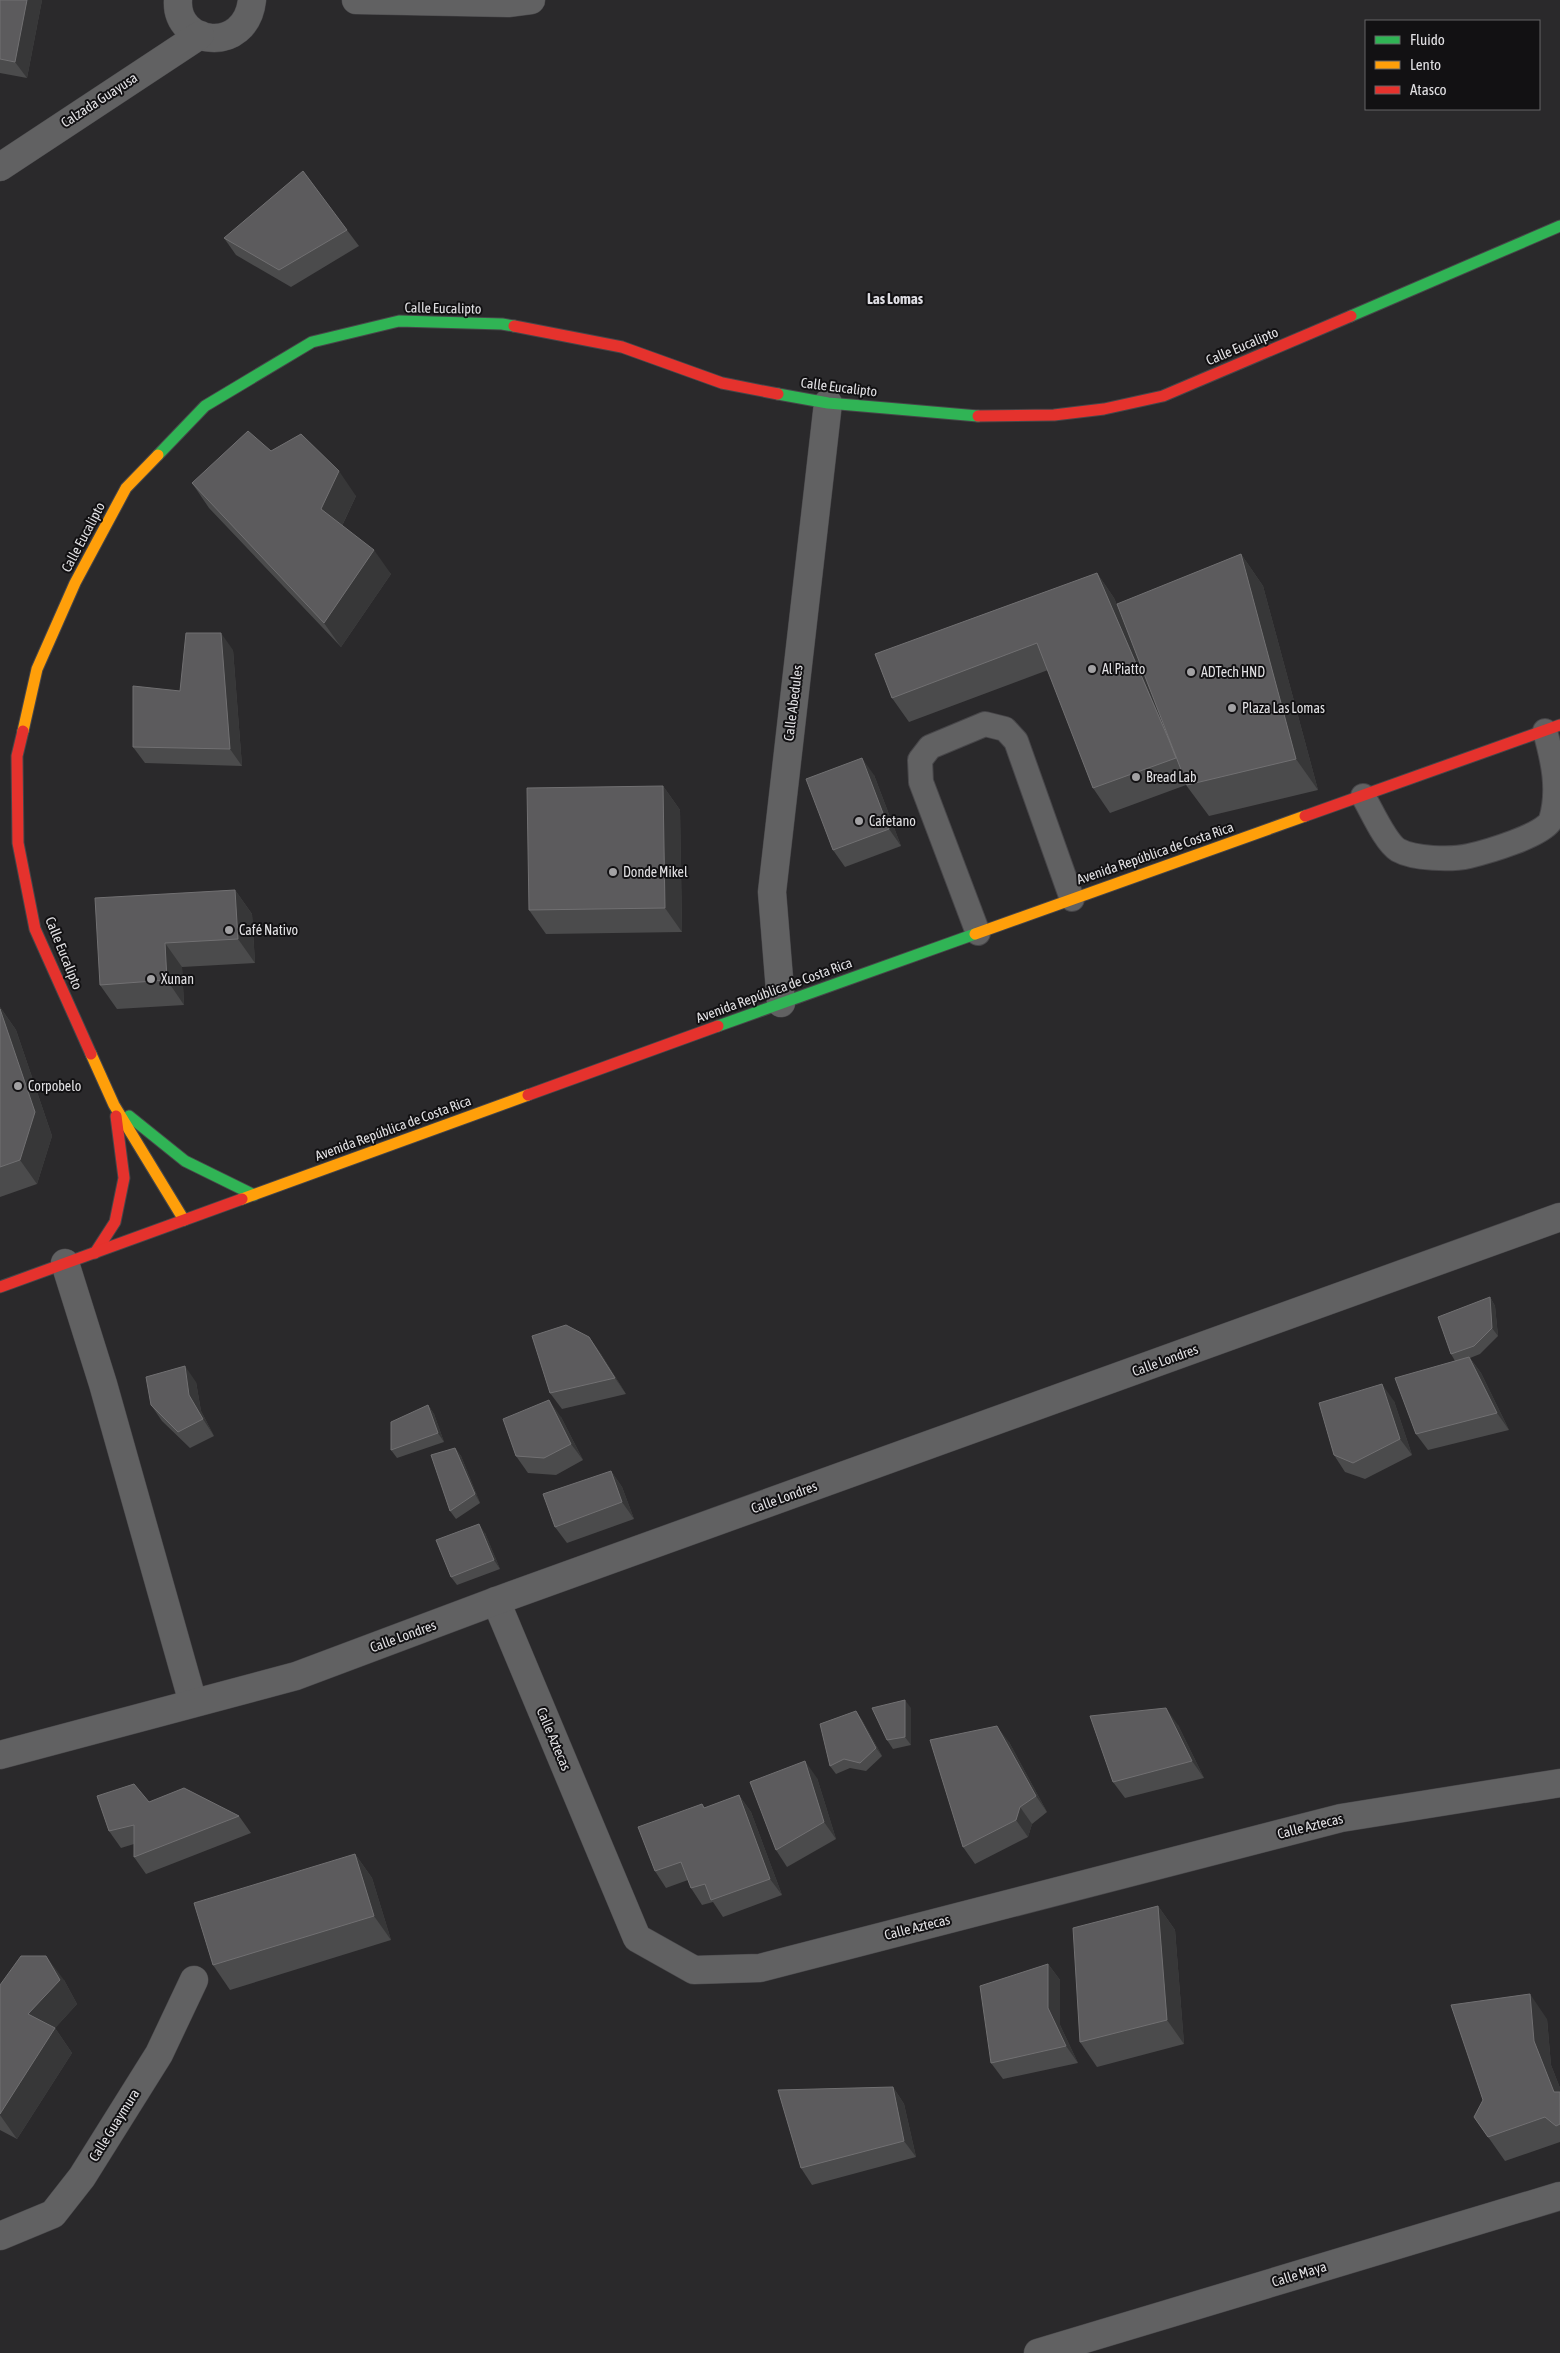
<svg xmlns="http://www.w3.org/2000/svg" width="1560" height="2353" font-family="'Asap Condensed',sans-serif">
<rect width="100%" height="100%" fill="#2a292b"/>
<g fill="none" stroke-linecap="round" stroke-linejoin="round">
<defs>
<g id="lane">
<path d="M 1363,796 C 1371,809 1385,842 1398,850 C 1414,859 1451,860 1469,856 C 1486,852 1545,835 1551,820 C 1560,790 1553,760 1545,731"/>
<path d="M 978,933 L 921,782 L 920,760 L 930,747 L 985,724 L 1005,729 L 1016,741 L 1072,899"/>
</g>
<g id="street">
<path d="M 178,0 C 175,46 246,55 252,0"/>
<path d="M 356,0 L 508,3 L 531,0"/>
<path d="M 0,167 L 200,35"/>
<path d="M 781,1003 L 772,892 L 828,403"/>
<path d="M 65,1263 L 103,1384 L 193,1703"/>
<path d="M 496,1601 L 637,1938 L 694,1970 L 760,1968 L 1341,1818 L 1560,1783"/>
<path d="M 0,1755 L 296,1676 L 496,1601 L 1560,1217"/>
<path d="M 0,2236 L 53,2214 L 82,2177 L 159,2054 L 194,1980"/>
<path d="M 1038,2353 L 1560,2196"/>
</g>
<g id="fast">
<path d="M 1351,316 L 1560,226"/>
<path d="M 778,394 L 828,403 L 978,416"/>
<path d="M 158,455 L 205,406 L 312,342 L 399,321 L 502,324 L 514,326"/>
<path d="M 718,1026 L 975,934"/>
<path d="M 129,1116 L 185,1161 L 254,1195"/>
</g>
<g id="slow">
<path d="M 23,731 L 37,669 L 75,583 L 126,488 L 158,455"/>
<path d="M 975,934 L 1305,816"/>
<path d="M 91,1054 L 114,1105 L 184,1220"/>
<path d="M 242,1199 L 528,1095"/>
</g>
<g id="jam">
<path d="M 514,326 L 622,347 L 722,383 L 778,394"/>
<path d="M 978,416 L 1054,415 L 1104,409 L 1163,396 L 1351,316"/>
<path d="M 23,731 L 17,756 L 18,843 L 35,929 L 91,1054"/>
<path d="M 1305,816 L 1560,725"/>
<path d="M 528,1095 L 718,1026"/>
<path d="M 95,1253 L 115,1222 L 124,1178 L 116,1116"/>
<path d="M 0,1287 L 242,1199"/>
</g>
</defs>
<use href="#lane" stroke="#474649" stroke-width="26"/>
<use href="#street" stroke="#474649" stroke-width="29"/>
<use href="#fast" stroke="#474649" stroke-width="13"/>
<use href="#slow" stroke="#474649" stroke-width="13"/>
<use href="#jam" stroke="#474649" stroke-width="13"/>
<use href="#lane" stroke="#616162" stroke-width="24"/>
<use href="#street" stroke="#616162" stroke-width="28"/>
<use href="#fast" stroke="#30b455" stroke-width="11"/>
<use href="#slow" stroke="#ff9f0a" stroke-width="11"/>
<use href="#jam" stroke="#e5322d" stroke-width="11"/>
</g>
<g fill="#4b4b4c">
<path d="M 0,0 L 42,0 L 27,78 L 0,73 Z"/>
<path d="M 347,230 L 359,246 L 291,287 L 236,255 L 224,238 Z"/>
<path d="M 271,451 L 356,496 L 342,526 L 391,574 L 341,647 L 209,508 L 192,483 Z"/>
<path d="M 1241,554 L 1263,586 L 1318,790 L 1209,816 L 1186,785 L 1110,813 L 1093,788 L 1048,670 L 909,722 L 892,698 L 1097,573 L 1114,598 L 1124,621 Z"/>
<path d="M 233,650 L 242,766 L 145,763 L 133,747 L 180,691 Z"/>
<path d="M 874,775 L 901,846 L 845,867 L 833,850 Z"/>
<path d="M 663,786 L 680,810 L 682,932 L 546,934 L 529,910 Z"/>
<path d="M 235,890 L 252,914 L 255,963 L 182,967 L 184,1005 L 117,1009 L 100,985 Z"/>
<path d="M 0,1007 L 16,1030 L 52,1136 L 37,1184 L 0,1197 Z"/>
<path d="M 1490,1297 L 1495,1306 L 1498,1336 L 1480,1354 L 1470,1358 L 1481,1373 L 1509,1430 L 1428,1450 L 1416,1434 L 1455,1361 L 1451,1354 Z"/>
<path d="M 589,1337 L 601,1354 L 626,1394 L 562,1409 L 550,1393 Z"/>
<path d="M 196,1382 L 201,1411 L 214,1436 L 190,1448 L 162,1421 L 151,1405 Z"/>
<path d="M 1394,1401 L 1412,1455 L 1365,1479 L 1345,1472 L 1334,1455 Z"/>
<path d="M 428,1405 L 434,1414 L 444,1442 L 397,1458 L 391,1450 Z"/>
<path d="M 561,1417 L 583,1460 L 556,1475 L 528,1473 L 516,1456 Z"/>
<path d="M 455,1448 L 461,1456 L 480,1503 L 456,1519 L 450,1511 Z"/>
<path d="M 611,1471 L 622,1487 L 634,1519 L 567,1543 L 555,1527 Z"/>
<path d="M 485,1533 L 500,1569 L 457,1585 L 451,1577 Z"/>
<path d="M 911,1708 L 911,1745 L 893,1749 L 887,1740 Z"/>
<path d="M 856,1711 L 862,1720 L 882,1756 L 866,1771 L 850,1768 L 836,1774 L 830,1766 Z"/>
<path d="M 1178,1725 L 1204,1778 L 1125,1798 L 1113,1782 Z"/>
<path d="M 1009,1742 L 1047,1812 L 1032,1824 L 1028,1837 L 975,1864 L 963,1847 Z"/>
<path d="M 817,1778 L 836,1839 L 787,1867 L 776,1850 Z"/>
<path d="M 739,1795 L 751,1812 L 782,1895 L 723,1917 L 713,1902 L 702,1905 L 691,1888 L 688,1880 L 666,1888 L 655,1871 L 702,1804 L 705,1808 Z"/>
<path d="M 149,1802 L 239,1816 L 251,1833 L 146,1874 L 134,1857 L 134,1844 L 121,1848 L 109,1831 Z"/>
<path d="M 355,1854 L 372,1878 L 391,1940 L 230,1990 L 213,1965 Z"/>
<path d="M 1158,1906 L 1175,1930 L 1184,2044 L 1097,2067 L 1080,2042 Z"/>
<path d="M 1048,1964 L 1060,1980 L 1060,2025 L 1078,2063 L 1003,2079 L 991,2063 Z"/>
<path d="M 64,1980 L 77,2004 L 55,2028 L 72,2053 L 17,2139 L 0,2130 L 0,1985 Z"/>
<path d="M 1547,2019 L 1551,2065 L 1560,2088 L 1560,2142 L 1505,2161 L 1474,2117 Z"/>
<path d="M 893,2087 L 904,2104 L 916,2157 L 812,2185 L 801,2168 Z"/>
</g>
<g fill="#373738">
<path d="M 27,0 L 42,0 L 27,78 L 15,62 Z"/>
<path d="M 339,471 L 356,496 L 338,534 L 321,509 Z"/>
<path d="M 374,550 L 391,574 L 341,647 L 324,623 Z"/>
<path d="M 1241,554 L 1263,586 L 1318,790 L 1296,759 Z"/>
<path d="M 1097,573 L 1114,598 L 1194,782 L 1177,757 Z"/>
<path d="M 221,633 L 233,650 L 242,766 L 230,749 Z"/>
<path d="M 862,758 L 874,775 L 901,846 L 889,829 Z"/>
<path d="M 663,786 L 680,810 L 682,932 L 665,908 Z"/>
<path d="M 235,890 L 252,914 L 255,963 L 238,939 Z"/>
<path d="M 165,943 L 182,967 L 184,1005 L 167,980 Z"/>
<path d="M 0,1007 L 16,1030 L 52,1136 L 37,1184 L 20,1160 Z"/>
<path d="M 1490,1297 L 1495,1306 L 1498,1336 L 1492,1328 Z"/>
<path d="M 589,1337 L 601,1354 L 626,1394 L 615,1378 Z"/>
<path d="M 1469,1357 L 1481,1373 L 1509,1430 L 1497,1413 Z"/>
<path d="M 185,1366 L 196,1382 L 201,1411 L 214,1436 L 203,1419 L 189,1395 Z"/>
<path d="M 1382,1384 L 1394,1401 L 1412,1455 L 1400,1439 Z"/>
<path d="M 549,1400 L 561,1417 L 583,1460 L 571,1444 Z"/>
<path d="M 428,1405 L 434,1414 L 444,1442 L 438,1433 Z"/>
<path d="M 455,1448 L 461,1456 L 480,1503 L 475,1494 Z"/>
<path d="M 611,1471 L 622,1487 L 634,1519 L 622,1502 Z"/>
<path d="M 479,1524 L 485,1533 L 500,1569 L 494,1560 Z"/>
<path d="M 905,1700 L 911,1708 L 911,1745 L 905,1737 Z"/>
<path d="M 1166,1708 L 1178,1725 L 1204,1778 L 1192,1761 Z"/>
<path d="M 856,1711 L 862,1720 L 882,1756 L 876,1748 Z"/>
<path d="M 997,1726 L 1009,1742 L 1047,1812 L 1036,1796 Z"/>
<path d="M 805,1761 L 817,1778 L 836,1839 L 824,1822 Z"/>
<path d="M 739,1795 L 751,1812 L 782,1895 L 770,1879 Z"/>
<path d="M 1020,1807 L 1032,1824 L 1028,1837 L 1016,1820 Z"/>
<path d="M 355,1854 L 372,1878 L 391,1940 L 374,1916 Z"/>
<path d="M 1158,1906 L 1175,1930 L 1184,2044 L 1167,2020 Z"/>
<path d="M 46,1956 L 64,1980 L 77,2004 L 55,2028 L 72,2053 L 17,2139 L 0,2115 L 0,2114 L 28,2014 Z"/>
<path d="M 1048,1964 L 1060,1980 L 1060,2025 L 1078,2063 L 1066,2046 L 1048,2008 Z"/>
<path d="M 1530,1994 L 1547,2019 L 1551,2065 L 1560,2088 L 1560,2100 L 1554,2092 L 1534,2041 Z"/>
<path d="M 893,2087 L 904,2104 L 916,2157 L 904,2141 Z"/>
</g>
<g fill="#5c5b5d" stroke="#717072">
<path d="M 0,0 L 27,0 L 15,62 L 0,59 Z"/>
<path d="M 303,171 L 347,230 L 279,270 L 224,238 Z"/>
<path d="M 248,431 L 271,451 L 301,434 L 339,471 L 321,509 L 374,550 L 324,623 L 192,483 Z"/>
<path d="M 1241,554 L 1296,759 L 1187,785 L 1117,604 Z"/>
<path d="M 1097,573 L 1169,740 L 1176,758 L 1093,788 L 1037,643 L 892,698 L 875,654 Z"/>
<path d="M 186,633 L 221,633 L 230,749 L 133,747 L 133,686 L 180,691 Z"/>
<path d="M 862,758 L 889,829 L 833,850 L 806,779 Z"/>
<path d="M 663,786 L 665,908 L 529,910 L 527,788 Z"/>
<path d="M 235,890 L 238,939 L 165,943 L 167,980 L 100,985 L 95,898 Z"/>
<path d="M 0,1009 L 35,1112 L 20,1160 L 0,1167 Z"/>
<path d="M 1490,1297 L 1492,1328 L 1474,1346 L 1451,1354 L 1438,1317 Z"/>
<path d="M 566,1325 L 589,1337 L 615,1378 L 550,1393 L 532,1336 Z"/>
<path d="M 1469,1357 L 1497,1413 L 1416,1434 L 1395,1378 Z"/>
<path d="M 185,1366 L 189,1395 L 203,1419 L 178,1432 L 151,1405 L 146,1377 Z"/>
<path d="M 1382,1384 L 1400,1439 L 1353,1463 L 1334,1455 L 1319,1403 Z"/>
<path d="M 549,1400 L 571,1444 L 544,1458 L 516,1456 L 503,1419 Z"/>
<path d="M 428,1405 L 438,1433 L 391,1450 L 391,1422 Z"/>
<path d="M 455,1448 L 475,1494 L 450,1511 L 431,1455 Z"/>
<path d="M 611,1471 L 622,1502 L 555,1527 L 543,1494 Z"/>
<path d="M 479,1524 L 494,1560 L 451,1577 L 436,1540 Z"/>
<path d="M 905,1700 L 905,1737 L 887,1740 L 872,1708 Z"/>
<path d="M 1166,1708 L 1192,1761 L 1113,1782 L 1090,1716 Z"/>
<path d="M 856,1711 L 876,1748 L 860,1763 L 844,1759 L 830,1766 L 820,1724 Z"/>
<path d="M 997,1726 L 1036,1796 L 1020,1807 L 1016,1820 L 963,1847 L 930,1740 Z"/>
<path d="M 805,1761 L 824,1822 L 776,1850 L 750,1782 Z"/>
<path d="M 134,1784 L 149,1802 L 184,1788 L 239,1816 L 134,1857 L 134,1825 L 109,1831 L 97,1796 Z"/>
<path d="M 739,1795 L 770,1879 L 711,1900 L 705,1884 L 691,1888 L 681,1862 L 655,1871 L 638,1827 L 702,1804 L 704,1808 Z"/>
<path d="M 355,1854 L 374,1916 L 213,1965 L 194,1903 Z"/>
<path d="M 1158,1906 L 1167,2020 L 1080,2042 L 1073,1928 Z"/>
<path d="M 21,1956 L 46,1956 L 60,1980 L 28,2014 L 55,2028 L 0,2114 L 0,1985 Z"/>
<path d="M 1048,1964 L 1048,2008 L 1066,2046 L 991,2063 L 980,1986 Z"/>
<path d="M 1530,1994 L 1534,2041 L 1554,2092 L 1560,2092 L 1560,2124 L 1556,2126 L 1545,2117 L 1488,2137 L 1474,2117 L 1483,2100 L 1451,2005 Z"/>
<path d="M 893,2087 L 904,2141 L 801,2168 L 778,2090 Z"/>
</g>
<g fill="#a2a1a3" stroke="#121113" stroke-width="2">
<circle cx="1092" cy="669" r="5"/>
<circle cx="1191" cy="672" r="5"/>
<circle cx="1232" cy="708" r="5"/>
<circle cx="1136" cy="777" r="5"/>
<circle cx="859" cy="821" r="5"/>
<circle cx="613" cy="872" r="5"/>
<circle cx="229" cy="930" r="5"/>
<circle cx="151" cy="979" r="5"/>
<circle cx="18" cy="1086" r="5"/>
</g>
<g text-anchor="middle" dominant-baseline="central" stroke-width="4" stroke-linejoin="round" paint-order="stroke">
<g font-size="14" fill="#e2e1e4" stroke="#121113">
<text transform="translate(99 100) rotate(-33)">Calzada Guayusa</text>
<text transform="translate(443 308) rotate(1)">Calle Eucalipto</text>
<text transform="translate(1242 346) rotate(-23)">Calle Eucalipto</text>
<text transform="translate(839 387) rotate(7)">Calle Eucalipto</text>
<text transform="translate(83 537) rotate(-62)">Calle Eucalipto</text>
<text transform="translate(793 703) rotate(-83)">Calle Abedules</text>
<text transform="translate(1155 853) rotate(-19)">Avenida República de Costa Rica</text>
<text transform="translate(64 953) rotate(68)">Calle Eucalipto</text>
<text transform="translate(774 990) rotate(-20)">Avenida República de Costa Rica</text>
<text transform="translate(393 1128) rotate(-20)">Avenida República de Costa Rica</text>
<text transform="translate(1165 1360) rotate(-20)">Calle Londres</text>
<text transform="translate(784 1497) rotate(-20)">Calle Londres</text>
<text transform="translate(403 1636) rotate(-20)">Calle Londres</text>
<text transform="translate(554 1739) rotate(67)">Calle Aztecas</text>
<text transform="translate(1310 1826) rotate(-14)">Calle Aztecas</text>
<text transform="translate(917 1927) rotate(-14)">Calle Aztecas</text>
<text transform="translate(114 2125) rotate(-58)">Calle Guaymura</text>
<text transform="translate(1299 2274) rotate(-17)">Calle Maya</text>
</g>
<g font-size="14" fill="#e2e1e4" stroke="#121113" text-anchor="start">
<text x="1102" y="669">Al Piatto</text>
<text x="1201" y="672">ADTech HND</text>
<text x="1242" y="708">Plaza Las Lomas</text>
<text x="1146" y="777">Bread Lab</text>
<text x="869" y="821">Cafetano</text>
<text x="623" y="872">Donde Mikel</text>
<text x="239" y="930">Café Nativo</text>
<text x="161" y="979">Xunan</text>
<text x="28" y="1086">Corpobelo</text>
</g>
<g font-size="15" font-weight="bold" fill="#dedde3" stroke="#121113">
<text x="895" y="298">Las Lomas</text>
</g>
</g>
<rect x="1365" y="20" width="175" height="90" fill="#121113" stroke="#656467"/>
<rect x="1375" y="36" width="25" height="8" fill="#30b455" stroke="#656467"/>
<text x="1410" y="45" font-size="15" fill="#e2e1e4">Fluido</text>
<rect x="1375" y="61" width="25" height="8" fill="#ff9f0a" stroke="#656467"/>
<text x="1410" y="70" font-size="15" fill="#e2e1e4">Lento</text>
<rect x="1375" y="86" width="25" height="8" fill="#e5322d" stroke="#656467"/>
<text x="1410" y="95" font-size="15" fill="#e2e1e4">Atasco</text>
</svg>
